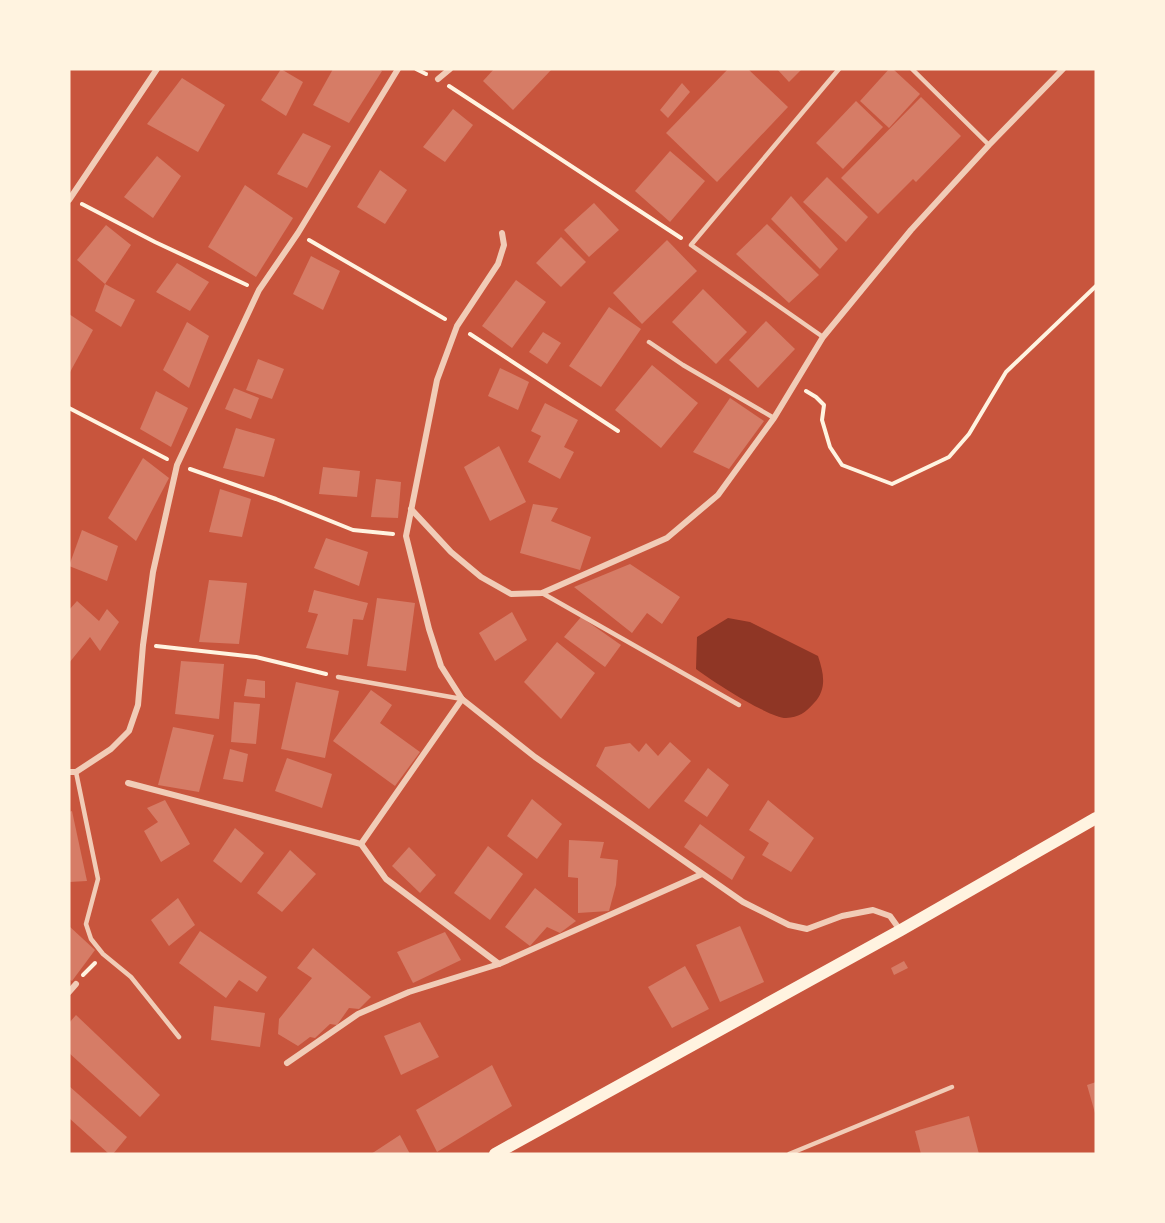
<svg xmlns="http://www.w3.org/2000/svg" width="1165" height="1223" font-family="'PT Sans Narrow',sans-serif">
<rect width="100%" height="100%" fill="#c8553d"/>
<path fill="#8f3625" d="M 728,618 L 750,622 L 818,656 C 824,674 827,689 814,703 C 805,713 799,717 786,718 C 769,718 712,681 696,669 L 697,637 Z"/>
<g fill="#d67c66">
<path d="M 281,69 L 303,82 L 286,116 L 261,100 Z"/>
<path d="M 333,69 L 379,69 L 382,71 L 349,123 L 313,105 Z"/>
<path d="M 494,69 L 552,69 L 513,110 L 483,81 Z"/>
<path d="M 728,69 L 748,69 L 788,107 L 717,182 L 666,133 Z"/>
<path d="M 777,69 L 802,69 L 789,82 Z"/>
<path d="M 889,69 L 893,69 L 920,94 L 889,128 L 860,101 Z"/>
<path d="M 182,78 L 225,105 L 198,152 L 147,124 Z"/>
<path d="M 682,83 L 690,92 L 668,118 L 660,110 Z"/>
<path d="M 921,97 L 961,136 L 916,182 L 913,179 L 878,214 L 841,178 Z"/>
<path d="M 856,101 L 883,127 L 843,169 L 816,143 Z"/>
<path d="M 453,109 L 473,125 L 445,162 L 423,147 Z"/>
<path d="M 303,133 L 331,146 L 307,188 L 277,174 Z"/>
<path d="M 670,151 L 705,181 L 670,222 L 635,191 Z"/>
<path d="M 157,156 L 181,176 L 153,218 L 124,197 Z"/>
<path d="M 380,170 L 407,190 L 385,224 L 357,207 Z"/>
<path d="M 827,177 L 868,217 L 846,242 L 803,202 Z"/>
<path d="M 245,185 L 293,218 L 256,277 L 208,247 Z"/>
<path d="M 791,196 L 838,249 L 820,269 L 771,219 Z"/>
<path d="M 594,203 L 619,230 L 589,257 L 564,230 Z"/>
<path d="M 767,224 L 819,275 L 789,303 L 736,254 Z"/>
<path d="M 106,225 L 131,245 L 105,284 L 77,260 Z"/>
<path d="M 561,237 L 586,262 L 561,287 L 536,263 Z"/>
<path d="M 667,240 L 697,271 L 642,324 L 613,293 Z"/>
<path d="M 311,256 L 340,271 L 323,310 L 293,294 Z"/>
<path d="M 177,263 L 209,282 L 190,311 L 156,292 Z"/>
<path d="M 516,280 L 546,302 L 512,348 L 482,326 Z"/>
<path d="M 105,284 L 135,300 L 121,327 L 95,311 Z"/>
<path d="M 703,289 L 747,332 L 716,364 L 672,322 Z"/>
<path d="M 609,307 L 641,329 L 601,387 L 569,366 Z"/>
<path d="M 69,314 L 93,330 L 69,374 Z"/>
<path d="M 766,321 L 795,349 L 758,388 L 729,360 Z"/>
<path d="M 187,322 L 209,336 L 189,388 L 163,370 Z"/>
<path d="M 543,332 L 561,343 L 547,364 L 529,352 Z"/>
<path d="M 258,359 L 284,369 L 272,399 L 246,390 Z"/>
<path d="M 652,365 L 698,403 L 661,448 L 615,410 Z"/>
<path d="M 500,368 L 529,382 L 518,410 L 488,396 Z"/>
<path d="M 234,388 L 259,398 L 251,419 L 225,409 Z"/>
<path d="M 156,391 L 188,408 L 171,447 L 140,429 Z"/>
<path d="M 730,398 L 764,421 L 729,469 L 693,452 Z"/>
<path d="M 545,403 L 578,420 L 564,447 L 574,452 L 560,479 L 528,462 L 541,436 L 531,431 Z"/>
<path d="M 236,428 L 275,439 L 264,477 L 223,468 Z"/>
<path d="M 499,446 L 526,502 L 490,521 L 464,467 Z"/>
<path d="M 143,458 L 169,478 L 136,541 L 108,518 Z"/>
<path d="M 323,467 L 360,471 L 357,497 L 319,494 Z"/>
<path d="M 376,479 L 401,482 L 398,518 L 371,517 Z"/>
<path d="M 220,489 L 251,499 L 242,537 L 209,532 Z"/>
<path d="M 533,504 L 558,508 L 551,521 L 591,537 L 580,570 L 520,553 Z"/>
<path d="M 82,530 L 118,546 L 107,581 L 69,566 Z"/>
<path d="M 326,538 L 368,552 L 359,586 L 314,568 Z"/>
<path d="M 630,564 L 680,597 L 662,624 L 647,613 L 632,633 L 574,587 Z"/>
<path d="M 209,580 L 247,583 L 239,644 L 199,642 Z"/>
<path d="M 314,590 L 368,603 L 363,620 L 353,619 L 348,655 L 306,648 L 318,614 L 308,612 Z"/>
<path d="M 377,598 L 415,603 L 406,671 L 367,666 Z"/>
<path d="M 77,601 L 99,621 L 107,609 L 119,622 L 100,651 L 90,637 L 69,663 L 69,610 Z"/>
<path d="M 512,612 L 527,640 L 495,661 L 479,633 Z"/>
<path d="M 581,617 L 621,645 L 605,667 L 564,637 Z"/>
<path d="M 557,642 L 595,673 L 561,719 L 524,682 Z"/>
<path d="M 181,661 L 224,664 L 219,719 L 175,714 Z"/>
<path d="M 247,679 L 265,681 L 265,698 L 244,696 Z"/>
<path d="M 296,682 L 339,691 L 325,758 L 281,749 Z"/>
<path d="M 371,690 L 392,705 L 380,723 L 420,752 L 395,786 L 333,741 Z"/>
<path d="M 234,702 L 260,704 L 256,744 L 231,742 Z"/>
<path d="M 173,727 L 214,735 L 199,792 L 158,785 Z"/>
<path d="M 670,742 L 691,761 L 649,809 L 596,766 L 605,747 L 630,743 L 639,752 L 646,743 L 658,756 Z"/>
<path d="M 230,749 L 248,754 L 243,782 L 223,779 Z"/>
<path d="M 287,758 L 332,774 L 322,808 L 275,791 Z"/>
<path d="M 708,768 L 729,785 L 707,817 L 684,801 Z"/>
<path d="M 532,799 L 562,824 L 537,859 L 507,836 Z"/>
<path d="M 165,800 L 190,844 L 161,862 L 144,831 L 158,822 L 147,808 Z"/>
<path d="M 768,800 L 814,838 L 791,872 L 762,855 L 769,843 L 749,830 Z"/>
<path d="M 72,811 L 87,881 L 69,882 L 69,812 Z"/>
<path d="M 700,824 L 745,857 L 732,880 L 684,847 Z"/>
<path d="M 235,828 L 264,853 L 241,883 L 213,861 Z"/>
<path d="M 569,840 L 604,842 L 600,858 L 618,860 L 616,885 L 609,911 L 578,913 L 578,878 L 568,877 Z"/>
<path d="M 488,846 L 523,874 L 490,920 L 454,893 Z"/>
<path d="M 409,847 L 436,875 L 420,893 L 392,866 Z"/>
<path d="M 290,850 L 316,874 L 282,912 L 257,893 Z"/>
<path d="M 535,888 L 576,921 L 560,933 L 547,927 L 530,946 L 505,927 Z"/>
<path d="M 178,898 L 195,925 L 169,946 L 151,920 Z"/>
<path d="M 69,926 L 95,950 L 72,981 L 69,979 Z"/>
<path d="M 740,926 L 764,982 L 720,1002 L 696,945 Z"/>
<path d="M 200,931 L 267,977 L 257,992 L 239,980 L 226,998 L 179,963 Z"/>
<path d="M 445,932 L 461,960 L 413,983 L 397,952 Z"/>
<path d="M 313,948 L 371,997 L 359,1009 L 349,1008 L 337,1025 L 330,1024 L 315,1038 L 310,1037 L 298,1046 L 278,1034 L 279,1019 L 312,978 L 297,968 Z"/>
<path d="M 904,961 L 908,968 L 894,975 L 891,968 Z"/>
<path d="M 685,966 L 709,1009 L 672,1028 L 648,987 Z"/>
<path d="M 214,1006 L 265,1013 L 260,1047 L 211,1040 Z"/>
<path d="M 76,1015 L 160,1095 L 140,1117 L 69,1053 L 69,1023 Z"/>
<path d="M 420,1022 L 439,1057 L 401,1075 L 384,1036 Z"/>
<path d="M 492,1065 L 512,1106 L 437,1152 L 416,1110 Z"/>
<path d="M 1096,1082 L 1096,1113 L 1095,1113 L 1087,1085 Z"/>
<path d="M 69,1086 L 127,1137 L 113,1154 L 109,1154 L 69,1118 Z"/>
<path d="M 969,1116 L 979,1154 L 921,1154 L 915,1131 Z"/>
<path d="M 400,1135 L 410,1154 L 371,1154 Z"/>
</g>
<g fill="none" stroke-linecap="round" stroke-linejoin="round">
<g stroke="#fff3e0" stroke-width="4">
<path d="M 416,69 L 426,74"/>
<path d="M 449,86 L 681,238"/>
<path d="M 82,204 L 155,242 L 247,285"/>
<path d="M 309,240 L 445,319"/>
<path d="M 470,334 L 618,431"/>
<path d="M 806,391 L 816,397 L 824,405 L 822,420 L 830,447 L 842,465 L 892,484 L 949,457 L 969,434 L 1006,372 L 1096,286"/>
<path d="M 69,408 L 167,459"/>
<path d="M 190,469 L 276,499 L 353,530 L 393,534"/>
<path d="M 156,646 L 256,657 L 326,674"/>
<path d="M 83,975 L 95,963"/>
</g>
<g stroke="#f1ccb7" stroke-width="4.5">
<path d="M 912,69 L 989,145"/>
<path d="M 823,337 L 691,245 L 839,69"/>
<path d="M 649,342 L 683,365 L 774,418"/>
<path d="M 542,593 L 739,705"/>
<path d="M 338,677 L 462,699"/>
<path d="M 76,772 L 98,879 L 86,924 L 91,939 L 103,954 L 131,977 L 179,1037"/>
<path d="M 789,1154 L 952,1087"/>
</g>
<g stroke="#f1ccb7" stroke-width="6">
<path d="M 438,79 L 450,69"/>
<path d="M 69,200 L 157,69"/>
<path d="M 502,233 L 504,245 L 498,264 L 457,326 L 437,380 L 406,536 L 429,629 L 441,666 L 462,699 L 535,757 L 743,902 L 789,925 L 807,929 L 842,916 L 873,910 L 890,916 L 900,930"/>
<path d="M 411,509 L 451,552 L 481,577 L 511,594 L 542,593 L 667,538 L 718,495 L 774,418 L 823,337 L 911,230 L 989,145 L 1063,69"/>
<path d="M 69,772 L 76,772 L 111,749 L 129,731 L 138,705 L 143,645 L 153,572 L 177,465 L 259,290 L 298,233 L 398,69"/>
<path d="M 128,783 L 361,844 L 462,699"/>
<path d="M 499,964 L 702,874"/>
<path d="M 69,992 L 76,984"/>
<path d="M 287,1063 L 358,1014 L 409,992 L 499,964 L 386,879 L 361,844"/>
</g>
<path stroke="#fff3e0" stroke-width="12" d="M 495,1154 L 901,930 L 1096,818"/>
</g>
<rect width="1165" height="1223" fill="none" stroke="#fff3e0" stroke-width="141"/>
</svg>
